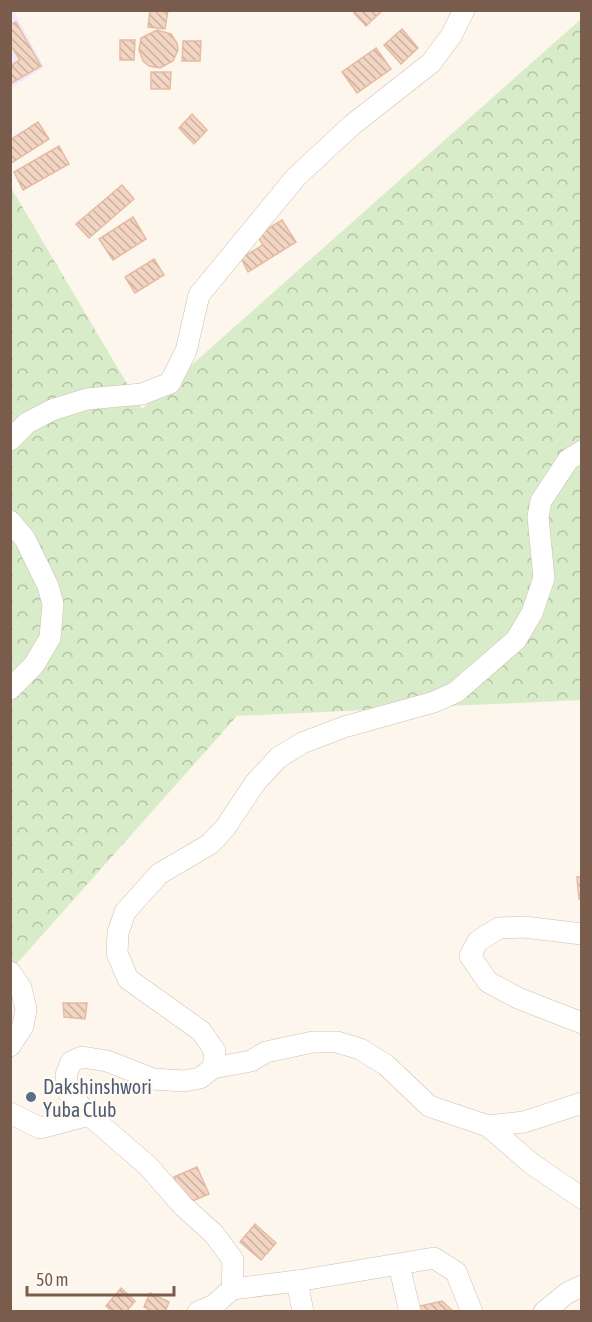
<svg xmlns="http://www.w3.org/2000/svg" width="592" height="1322" font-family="'Asap Condensed',sans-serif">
<defs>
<pattern id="forest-crowns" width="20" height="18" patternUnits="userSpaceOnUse" patternTransform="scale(1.5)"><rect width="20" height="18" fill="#d8ecc9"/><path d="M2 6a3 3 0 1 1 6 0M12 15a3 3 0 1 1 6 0" fill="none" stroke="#b4c2a5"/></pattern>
<pattern id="building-back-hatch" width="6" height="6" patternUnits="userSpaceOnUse" patternTransform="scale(1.5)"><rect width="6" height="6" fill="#f3d5c3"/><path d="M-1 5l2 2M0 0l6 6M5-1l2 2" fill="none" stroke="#cab0a1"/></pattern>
</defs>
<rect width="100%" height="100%" fill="#fdf6ec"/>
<path fill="#f3e8fa" d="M 13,10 L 44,67 L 11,88 L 10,11 Z"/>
<path fill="url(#forest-crowns)" d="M 581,19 L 581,700 L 237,716 L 11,970 L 10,186 L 142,409 Z"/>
<g fill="url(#building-back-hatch)" stroke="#e6bba3" stroke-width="1.5">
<path d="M 150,10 L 168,10 L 165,29 L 148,27 Z"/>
<path d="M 357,10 L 382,10 L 382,11 L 366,26 L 354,13 Z"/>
<path d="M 16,22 L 41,66 L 10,84 L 10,66 L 20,60 L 10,44 L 10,25 Z"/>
<path d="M 402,29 L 418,48 L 401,64 L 384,45 Z"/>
<path d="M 157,30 L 171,34 L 177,43 L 178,50 L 173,61 L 160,68 L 149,66 L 143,61 L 139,50 L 141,38 Z"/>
<path d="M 120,40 L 135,40 L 134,60 L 120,60 Z"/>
<path d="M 183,41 L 201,41 L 200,61 L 182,61 Z"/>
<path d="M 376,48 L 391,69 L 357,93 L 342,72 Z"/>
<path d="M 151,72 L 171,72 L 170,89 L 151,89 Z"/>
<path d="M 192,114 L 207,130 L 194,144 L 179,128 Z"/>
<path d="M 38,122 L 49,139 L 10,164 L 10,140 Z"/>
<path d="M 59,146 L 69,164 L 23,190 L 14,172 Z"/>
<path d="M 122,185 L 134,199 L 89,238 L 76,224 Z"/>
<path d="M 133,217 L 146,239 L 113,260 L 99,239 Z"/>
<path d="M 282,220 L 296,242 L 248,272 L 241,258 L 263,245 L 257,235 Z"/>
<path d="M 154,259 L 164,275 L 135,293 L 125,277 Z"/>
<path d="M 577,877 L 582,877 L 582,899 L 579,899 Z"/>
<path d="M 63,1003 L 87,1003 L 85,1019 L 64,1017 Z"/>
<path d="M 197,1167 L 209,1194 L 185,1204 L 174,1177 Z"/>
<path d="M 255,1224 L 276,1243 L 261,1260 L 240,1242 Z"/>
<path d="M 121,1288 L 135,1301 L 126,1312 L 112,1312 L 106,1306 Z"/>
<path d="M 150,1293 L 169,1302 L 165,1312 L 154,1312 L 144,1307 Z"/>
<path d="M 442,1301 L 454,1312 L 412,1312 L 411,1308 Z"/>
</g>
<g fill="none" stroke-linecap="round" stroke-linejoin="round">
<defs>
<g id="minor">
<path d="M 10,440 L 27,423 L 52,410 L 87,399 L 142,394 L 170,383 L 186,351 L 199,295 L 296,177 L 352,125 L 431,63 L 451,36 L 464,10"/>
<path d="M 10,521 L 25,539 L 48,586 L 53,604 L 50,638 L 34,665 L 10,689"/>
<path d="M 582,934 L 524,927 L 499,928 L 478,941 L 470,956 L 488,982 L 518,998 L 582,1023"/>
<path d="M 10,972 L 21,988 L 26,1009 L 23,1026 L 10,1046"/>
<path d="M 213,1068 L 251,1061 L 266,1052 L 313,1042 L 337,1042 L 360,1049 L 386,1065 L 429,1106 L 488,1126 L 524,1122 L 582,1103"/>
<path d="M 10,1113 L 40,1128 L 89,1115"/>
<path d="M 488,1126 L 532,1164 L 582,1198"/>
<path d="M 399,1265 L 410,1312"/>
<path d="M 297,1281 L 303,1312"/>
<path d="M 232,1289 L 297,1281 L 434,1258 L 456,1272 L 472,1312"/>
<path d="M 198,1312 L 214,1305 L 232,1289 L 233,1260 L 214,1234 L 183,1206 L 148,1166 L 89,1115 L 69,1093 L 66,1075 L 71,1062 L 82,1057 L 107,1061 L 153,1079 L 184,1081 L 200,1078 L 213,1068 L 215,1051 L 201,1031 L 128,979 L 117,953 L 118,933 L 125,912 L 159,874 L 210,844 L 225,828 L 255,783 L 278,758 L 302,743 L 344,727 L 434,702 L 456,692 L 516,640 L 532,613 L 544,578 L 538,517 L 541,501 L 568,460 L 582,451"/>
<path d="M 544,1312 L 567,1293 L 582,1286"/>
</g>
</defs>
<use href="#minor" stroke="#d1beb0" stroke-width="22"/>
<use href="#minor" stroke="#fff" stroke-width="21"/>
</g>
<circle fill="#5c6f8a" stroke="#fffaf3" stroke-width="2" cx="31" cy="1097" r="6"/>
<g text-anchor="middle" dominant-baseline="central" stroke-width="5" stroke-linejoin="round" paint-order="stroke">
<g font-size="20" fill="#4e5e75" stroke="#fffaf3" text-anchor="start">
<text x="43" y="1086">Dakshinshwori<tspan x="43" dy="23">Yuba Club</tspan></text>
</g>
</g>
<rect width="592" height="1322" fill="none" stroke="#7a5c4d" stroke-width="24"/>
<path d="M27 1286v9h147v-9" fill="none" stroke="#7a5c4d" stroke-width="3"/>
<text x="36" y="1286" font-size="18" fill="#7a5c4d" stroke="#fffaf3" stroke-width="4.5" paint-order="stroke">50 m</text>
</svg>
